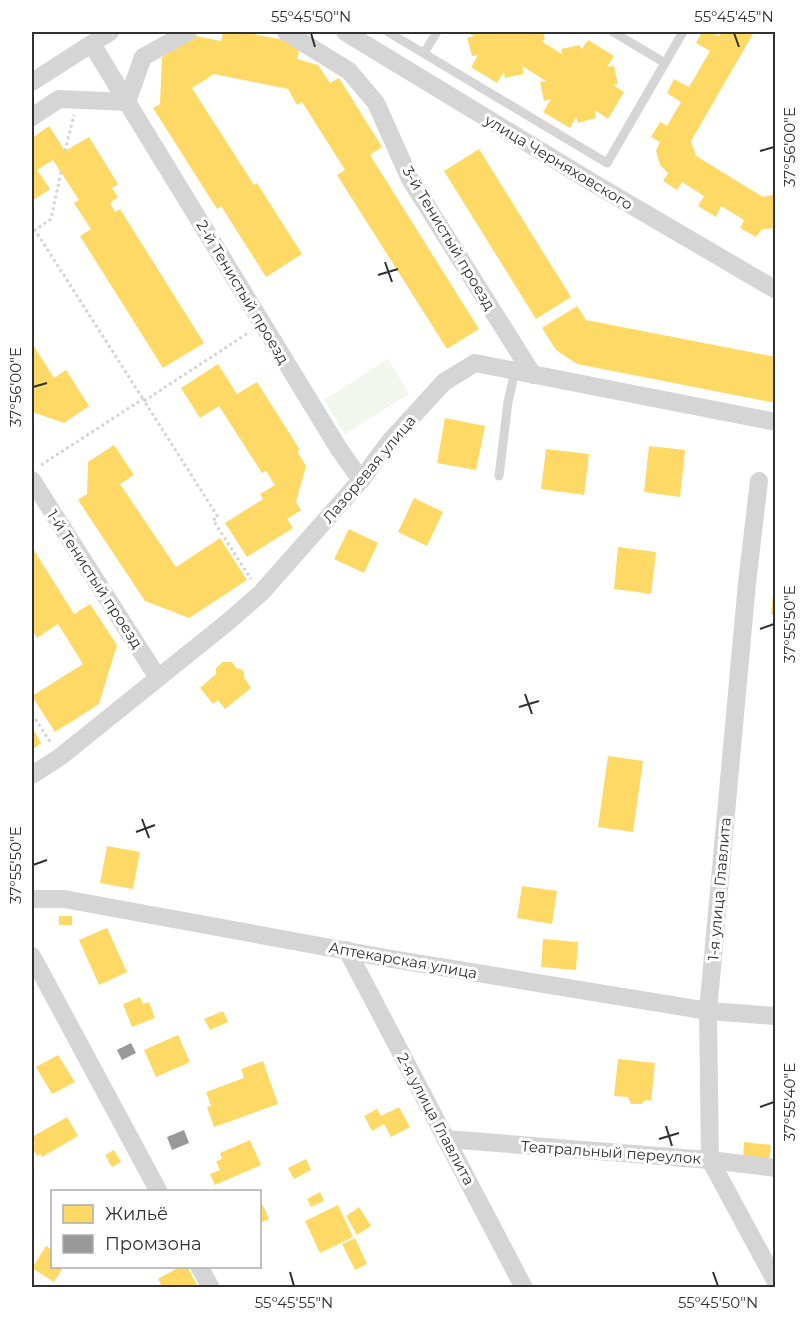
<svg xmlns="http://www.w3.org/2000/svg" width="807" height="1319" font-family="Montserrat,sans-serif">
<rect width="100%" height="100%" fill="#fff"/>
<path fill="#f2f6ed" d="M 388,359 L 409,394 L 345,434 L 324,400 Z"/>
<g fill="#ffd966">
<path d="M 223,32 L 242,32 L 301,43 L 297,59 L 318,65 L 330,83 L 339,78 L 382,147 L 370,155 L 479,329 L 447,349 L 337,175 L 345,170 L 302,102 L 297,105 L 288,89 L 214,74 L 192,88 L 254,185 L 257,183 L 302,254 L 266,277 L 221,206 L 217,209 L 153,108 L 160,104 L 162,57 L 196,36 L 221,41 Z"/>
<path d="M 466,32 L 543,32 L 545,40 L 541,41 L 562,54 L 561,49 L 580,45 L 581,50 L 588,40 L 614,56 L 607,67 L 614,66 L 618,84 L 613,85 L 624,92 L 608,119 L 595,110 L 596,118 L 578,123 L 576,117 L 570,128 L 543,112 L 551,99 L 544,101 L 540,82 L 546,81 L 535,74 L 522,66 L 524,74 L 505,78 L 504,72 L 497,83 L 471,67 L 478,55 L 472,56 L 467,38 L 474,36 Z"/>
<path d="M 702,32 L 711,32 L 719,36 L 721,32 L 754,32 L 691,141 L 696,156 L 763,197 L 776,194 L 776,228 L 762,229 L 756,237 L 740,228 L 744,220 L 721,206 L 716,217 L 698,206 L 704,196 L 682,182 L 677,190 L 663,181 L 668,173 L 660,165 L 656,151 L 660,142 L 651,137 L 660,122 L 667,126 L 681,102 L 667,93 L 674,79 L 689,87 L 710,51 L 696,43 Z"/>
<path d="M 49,126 L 65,151 L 89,137 L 118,184 L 112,188 L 118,197 L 110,203 L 115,212 L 120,209 L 204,343 L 163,368 L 80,236 L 91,229 L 74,203 L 79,200 L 53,160 L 37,170 L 50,189 L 32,201 L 32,138 Z"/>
<path d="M 479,149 L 571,297 L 536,319 L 444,171 Z"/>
<path d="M 577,306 L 586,320 L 776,357 L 776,403 L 577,364 L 556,350 L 542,328 Z"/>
<path d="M 32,343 L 54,378 L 66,370 L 89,406 L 64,423 L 32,412 Z"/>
<path d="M 218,364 L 237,394 L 257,382 L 300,450 L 297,451 L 306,466 L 296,502 L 301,510 L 287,519 L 293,528 L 247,557 L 225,523 L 263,499 L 260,494 L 275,485 L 266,471 L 262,473 L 219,406 L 200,418 L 181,388 Z"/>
<path d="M 445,418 L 485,426 L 476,470 L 437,463 Z"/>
<path d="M 114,445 L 134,475 L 120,484 L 176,567 L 220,538 L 247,580 L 189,618 L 145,601 L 78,500 L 87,494 L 88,462 Z"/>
<path d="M 649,446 L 685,450 L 680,497 L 644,492 Z"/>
<path d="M 546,449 L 589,454 L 584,495 L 541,489 Z"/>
<path d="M 414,498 L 443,512 L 427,546 L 398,532 Z"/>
<path d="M 349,529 L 378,543 L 364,573 L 334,559 Z"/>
<path d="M 32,547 L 74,614 L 90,604 L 117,645 L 99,704 L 55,732 L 32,696 L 83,664 L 58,624 L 37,638 L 32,629 Z"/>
<path d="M 618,547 L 656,552 L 651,594 L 614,589 Z"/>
<path d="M 774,584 L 776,584 L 776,615 L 771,614 Z"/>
<path d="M 223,662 L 232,662 L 236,668 L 243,670 L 245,679 L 251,688 L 225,709 L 218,700 L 213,704 L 200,688 L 216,674 L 216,668 Z"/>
<path d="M 32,727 L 41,743 L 32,750 Z"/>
<path d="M 608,756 L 643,761 L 633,832 L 598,827 Z"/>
<path d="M 107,846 L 140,852 L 133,889 L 100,883 Z"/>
<path d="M 522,886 L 557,891 L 552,924 L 517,918 Z"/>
<rect x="59" y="916" width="13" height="9"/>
<path d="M 107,928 L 127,972 L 99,985 L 79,940 Z"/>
<path d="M 543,939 L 578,942 L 576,970 L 541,967 Z"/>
<path d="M 140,997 L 143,1004 L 149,1002 L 155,1018 L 132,1027 L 123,1004 Z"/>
<path d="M 223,1011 L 228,1022 L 210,1030 L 204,1019 Z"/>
<path d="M 178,1035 L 190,1062 L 156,1077 L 144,1050 Z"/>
<path d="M 58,1055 L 75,1082 L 52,1094 L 36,1067 Z"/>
<path d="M 618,1059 L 655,1063 L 651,1101 L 646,1100 L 641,1104 L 631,1104 L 628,1097 L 614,1096 Z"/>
<path d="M 263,1061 L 278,1104 L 214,1127 L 207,1107 L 211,1106 L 206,1092 L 244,1078 L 241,1069 Z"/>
<path d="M 399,1107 L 410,1127 L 391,1137 L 384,1124 L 372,1131 L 364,1116 L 377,1109 L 381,1116 Z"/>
<path d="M 67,1117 L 78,1136 L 42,1157 L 41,1154 L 37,1156 L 32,1146 L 35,1144 L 32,1137 Z"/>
<path d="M 250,1140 L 261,1165 L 215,1185 L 210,1174 L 220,1170 L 216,1161 L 222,1159 L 220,1153 Z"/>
<path d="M 744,1142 L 771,1145 L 769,1163 L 743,1161 Z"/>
<path d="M 114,1150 L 121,1162 L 112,1167 L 105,1155 Z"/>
<path d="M 306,1159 L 311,1170 L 294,1179 L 288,1168 Z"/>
<path d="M 320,1192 L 324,1201 L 311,1207 L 307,1199 Z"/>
<path d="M 260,1199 L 269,1219 L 260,1223 Z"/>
<path d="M 338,1205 L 353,1237 L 320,1253 L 305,1221 Z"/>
<path d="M 359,1207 L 371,1226 L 357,1235 L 346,1216 Z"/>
<path d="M 355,1238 L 367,1264 L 355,1270 L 342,1244 Z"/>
<path d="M 46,1246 L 52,1250 L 52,1266 L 64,1266 L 54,1282 L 32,1268 Z"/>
<path d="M 181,1266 L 187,1266 L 197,1285 L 193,1288 L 163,1288 L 158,1279 Z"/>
</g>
<g fill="#999">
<path d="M 131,1043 L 136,1053 L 122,1060 L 117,1050 Z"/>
<path d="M 184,1130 L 189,1143 L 172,1150 L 167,1137 Z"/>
</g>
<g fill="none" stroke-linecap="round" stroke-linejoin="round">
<g stroke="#d5d5d5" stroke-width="3" stroke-dasharray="3 3" stroke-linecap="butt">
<path d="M 65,151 L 74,115"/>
<path d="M 61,172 L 51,219 L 35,230 L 143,399"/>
<path d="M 144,401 L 248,333"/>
<path d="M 41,465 L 143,399 L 218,517 L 213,520 L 251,579"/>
<path d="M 32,714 L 51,743"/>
</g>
<g stroke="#d5d5d5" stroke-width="9">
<path d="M 388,32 L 607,163 L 683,32"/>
<path d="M 613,32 L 665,63"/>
<path d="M 424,53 L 437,32"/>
<path d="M 499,476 L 508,402 L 515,371"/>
</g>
<g stroke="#d5d5d5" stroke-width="18">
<path d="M 188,32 L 143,57 L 127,102 L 339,449 L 361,480"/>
<path d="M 286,32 L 349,71 L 376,103 L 410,179 L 533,375"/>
<path d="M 345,32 L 595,184 L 776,290"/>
<path d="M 92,44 L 127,102"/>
<path d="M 32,82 L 110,32"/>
<path d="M 32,117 L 59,99 L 127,102"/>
<path d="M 32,480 L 158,678"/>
<path d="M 759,481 L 747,583 L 708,1011 L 710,1160 L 776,1282"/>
<path d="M 32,775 L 60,757 L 229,621 L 261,593 L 361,480 L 391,440 L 444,382 L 475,363 L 776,422"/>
<path d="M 32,899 L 64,899 L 386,958 L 708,1011 L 776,1016"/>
<path d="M 347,950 L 524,1288"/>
<path d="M 32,956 L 159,1192"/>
<path d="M 446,1139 L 710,1160 L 776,1168"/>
<path d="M 199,1266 L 211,1288"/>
</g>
</g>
<path fill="none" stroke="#313131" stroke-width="2" d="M 311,33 L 315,47M 734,33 L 739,47M 760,151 L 774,147M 385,262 L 392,282M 378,275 L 398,269M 33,387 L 47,383M 760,629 L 774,624M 525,694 L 532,714M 519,707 L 539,701M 142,819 L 149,838M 136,832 L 155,825M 33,865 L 47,860M 760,1107 L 774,1102M 666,1126 L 672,1146M 659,1139 L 679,1133M 290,1272 L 294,1286M 713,1272 L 718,1286"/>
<g text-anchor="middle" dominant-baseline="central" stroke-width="6" stroke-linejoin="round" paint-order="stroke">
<g font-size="15" fill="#313131" stroke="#fff">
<text transform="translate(559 162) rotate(31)">улица Черняховского</text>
<text transform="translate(449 238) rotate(59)">3-й Тенистый проезд</text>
<text transform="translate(243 292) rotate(59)">2-й Тенистый проезд</text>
<text transform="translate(369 469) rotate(-50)">Лазоревая улица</text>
<text transform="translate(95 579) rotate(57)">1-й Тенистый проезд</text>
<text transform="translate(719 889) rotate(-85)">1-я улица Главлита</text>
<text transform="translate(403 960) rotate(10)">Аптекарская улица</text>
<text transform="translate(436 1119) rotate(62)">2-я улица Главлита</text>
<text transform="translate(611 1152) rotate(4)">Театральный переулок</text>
</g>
</g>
<rect width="807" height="1319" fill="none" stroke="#ffffff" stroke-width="66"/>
<rect x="51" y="1190" width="210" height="78" fill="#ffffff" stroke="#adadad" stroke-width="1.5"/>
<rect x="63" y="1205" width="30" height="18" fill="#ffd966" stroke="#adadad" stroke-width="1.5"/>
<text x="105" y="1220" font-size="18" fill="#313131">Жильё</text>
<rect x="63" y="1235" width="30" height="18" fill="#999999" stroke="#adadad" stroke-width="1.5"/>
<text x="105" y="1250" font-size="18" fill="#313131">Промзона</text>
<rect x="33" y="33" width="741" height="1253" fill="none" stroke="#313131" stroke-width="2"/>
<g font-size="15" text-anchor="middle" fill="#313131">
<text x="311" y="22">55°45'50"N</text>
<text x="734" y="22">55°45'45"N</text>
<text transform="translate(790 147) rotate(-90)" y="5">37°56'00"E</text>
<text transform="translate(16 387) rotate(-90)" y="5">37°56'00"E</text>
<text transform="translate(790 624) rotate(-90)" y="5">37°55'50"E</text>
<text transform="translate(16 865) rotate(-90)" y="5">37°55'50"E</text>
<text transform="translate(790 1102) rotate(-90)" y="5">37°55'40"E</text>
<text x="294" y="1308">55°45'55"N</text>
<text x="718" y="1308">55°45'50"N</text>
</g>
</svg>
